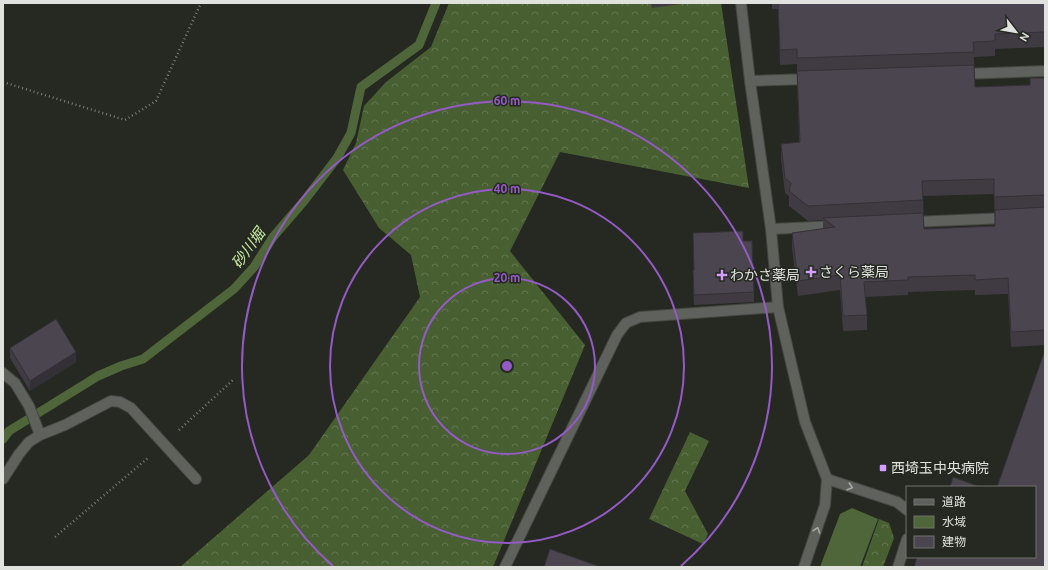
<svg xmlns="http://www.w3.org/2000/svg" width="1048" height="570" font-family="Ubuntu,'Noto Sans JP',sans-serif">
<defs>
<pattern id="forest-crowns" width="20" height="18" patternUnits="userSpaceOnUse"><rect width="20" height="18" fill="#485f32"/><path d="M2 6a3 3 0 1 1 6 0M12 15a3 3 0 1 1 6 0" fill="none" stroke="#62764f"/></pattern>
</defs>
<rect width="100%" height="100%" fill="#252921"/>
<g fill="url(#forest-crowns)">
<path d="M 449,3 L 721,3 L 749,188 L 560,152 L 510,251 L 585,345 L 493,567 L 180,567 L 309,455 L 420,297 L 411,255 L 379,228 L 343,170 L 356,143 L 364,106 L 386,82 L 431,47 Z"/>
<path d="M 690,432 L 709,441 L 685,491 L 708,534 L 703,544 L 649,519 Z"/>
<path d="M 879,519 L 889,523 L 894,538 L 883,567 L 862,567 Z"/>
</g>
<path fill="#4e6639" d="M 852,508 L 878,519 L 860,567 L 820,567 L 840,514 Z"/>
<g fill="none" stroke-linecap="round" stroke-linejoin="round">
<path stroke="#4e6639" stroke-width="9" d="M 3,439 L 9,431 L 98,376 L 121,366 L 143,359 L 234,289 L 254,267 L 273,237 L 304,201 L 337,158 L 351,133 L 361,87 L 419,45 L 436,3"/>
<defs>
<g id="lane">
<path d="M 778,307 L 805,422 L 827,479 L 825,505 L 804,567"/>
<path d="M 3,373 L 15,383 L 29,406 L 40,435"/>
<path d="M 3,479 L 19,454 L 29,442 L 40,435 L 65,425 L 111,401 L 120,402 L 131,408 L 196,479"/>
<path d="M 827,479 L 897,502 L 907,510"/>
<path d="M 898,567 L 907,539"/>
</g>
<g id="street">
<path d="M 962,74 L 1045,71"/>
<path d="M 750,81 L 810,79"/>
<path d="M 911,222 L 1007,218"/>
<path d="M 771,229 L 837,226"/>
<path d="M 505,567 L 617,335 L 626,323 L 640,317 L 778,307 L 771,229 L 750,81 L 741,3"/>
</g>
</defs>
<use href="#lane" stroke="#43473f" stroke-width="12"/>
<use href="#street" stroke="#43473f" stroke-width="12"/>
<g stroke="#7a7d76" stroke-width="2.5" stroke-dasharray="1 3" stroke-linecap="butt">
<path d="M 3,82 L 125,120 L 156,101 L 201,3"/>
<path d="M 179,430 L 233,380"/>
<path d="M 55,537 L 149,457"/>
</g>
<use href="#lane" stroke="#5e615c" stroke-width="10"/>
<use href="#street" stroke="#5e615c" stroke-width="10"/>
</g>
<g fill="#403b43" fill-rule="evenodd">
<path d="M 651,3 L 688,3 L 652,8 Z"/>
<path d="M 772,3 L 1045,3 L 1045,47 L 995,49 L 995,56 L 974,57 L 975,87 L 1030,85 L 1045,78 L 1045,345 L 1011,347 L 1008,294 L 975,295 L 975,290 L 908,292 L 908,295 L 865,297 L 867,315 L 867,330 L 843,331 L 840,290 L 798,296 L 792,248 L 792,233 L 823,229 L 823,220 L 808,221 L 789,206 L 789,196 L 785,193 L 781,159 L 781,144 L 799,142 L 797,73 L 797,64 L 780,65 L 778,9 L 772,9 ZM 994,194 L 995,226 L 924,229 L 923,196 Z"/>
<path d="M 693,233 L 743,241 L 754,292 L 754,302 L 694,305 L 693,280 L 693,270 L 694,270 Z"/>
<path d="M 10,348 L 76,362 L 30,391 L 10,358 Z"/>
</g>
<path fill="#343037" d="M 76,352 L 76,362 L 30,391 L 30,381 Z"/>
<g fill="#4a454e" stroke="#343037">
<path d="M 778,3 L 1045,3 L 1045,32 L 995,34 L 995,41 L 973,42 L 974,52 L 797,58 L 797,49 L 780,50 Z"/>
<path d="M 974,65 L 975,87 L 1030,85 L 1030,78 L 1045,78 L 1045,195 L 994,197 L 994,179 L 922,181 L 923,200 L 808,206 L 789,191 L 791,183 L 785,178 L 781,144 L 800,142 L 797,71 Z"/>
<path d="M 1045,207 L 1045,330 L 1011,332 L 1008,278 L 975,280 L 975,275 L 908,277 L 908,280 L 864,282 L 867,315 L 843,316 L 840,275 L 798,281 L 792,233 L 835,227 L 823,218 L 923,213 L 924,229 L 995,226 L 995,210 Z"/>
<path d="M 743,231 L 743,241 L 752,241 L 754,292 L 694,295 L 693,270 L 694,270 L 693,233 Z"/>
<path d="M 56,319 L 76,352 L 30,381 L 10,348 Z"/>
<path d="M 1045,350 L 1045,567 L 914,567 L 917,557 L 1035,557 L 1035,487 L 997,487 Z"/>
<path d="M 953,477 L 981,487 L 950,487 Z"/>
<path d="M 550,549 L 601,567 L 544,567 Z"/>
</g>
<defs><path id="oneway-chevron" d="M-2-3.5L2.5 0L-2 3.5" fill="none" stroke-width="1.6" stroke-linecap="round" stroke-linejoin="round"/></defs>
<g stroke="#a6a8a3">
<use href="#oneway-chevron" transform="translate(850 487) rotate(18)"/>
<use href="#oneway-chevron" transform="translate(817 530) rotate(-71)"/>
</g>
<g fill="none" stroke="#945ac6" stroke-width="2">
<circle cx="507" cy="366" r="88"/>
<circle cx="507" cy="366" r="177"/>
<path d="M333 566A265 265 0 1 1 681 566"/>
</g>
<g fill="#d29dfd" stroke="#252921" stroke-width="1.5">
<path d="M809 266h4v4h4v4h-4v4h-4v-4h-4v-4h4z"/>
<path d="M720 269h4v4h4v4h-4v4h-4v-4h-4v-4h4z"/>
<rect x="879" y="464" width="8" height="8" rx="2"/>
</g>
<g text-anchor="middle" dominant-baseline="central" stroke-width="3" stroke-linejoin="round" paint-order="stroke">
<g font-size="14" fill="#e0e3dd" stroke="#252921" text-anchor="start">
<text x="819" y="272">さくら薬局</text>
<text x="730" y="275">わかさ薬局</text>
<text x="891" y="468">西埼玉中央病院</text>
</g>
<g font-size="15" font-style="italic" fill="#c4eaa2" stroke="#252921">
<text transform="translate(248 248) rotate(-54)">砂川堀</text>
</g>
</g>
<circle cx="507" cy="366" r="6" fill="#945ac6" stroke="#252921" stroke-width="2"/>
<g font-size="12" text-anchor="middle" font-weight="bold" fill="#945ac6" stroke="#252921" stroke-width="3" stroke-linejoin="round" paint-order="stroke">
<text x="507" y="105">60 m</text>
<text x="507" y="193">40 m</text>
<text x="507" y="282">20 m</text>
</g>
<rect width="1048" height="570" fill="none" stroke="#e0e3dd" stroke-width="8"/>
<rect x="906" y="486" width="130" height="72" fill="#252921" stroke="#70736c"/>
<rect x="914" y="499" width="20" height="6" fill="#5e615c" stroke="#70736c"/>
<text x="942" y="506" font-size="12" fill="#e0e3dd">道路</text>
<rect x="914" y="516" width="20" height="12" fill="#4e6639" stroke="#70736c"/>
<text x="942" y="526" font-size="12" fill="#e0e3dd">水域</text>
<rect x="914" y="536" width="20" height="12" fill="#4a454e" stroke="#70736c"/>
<text x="942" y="546" font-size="12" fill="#e0e3dd">建物</text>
<g transform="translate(1016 32) rotate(121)" stroke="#252921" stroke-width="3" paint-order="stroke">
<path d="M0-3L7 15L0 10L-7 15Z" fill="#e0e3dd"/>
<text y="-6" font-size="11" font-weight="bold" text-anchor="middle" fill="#e0e3dd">N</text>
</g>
</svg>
